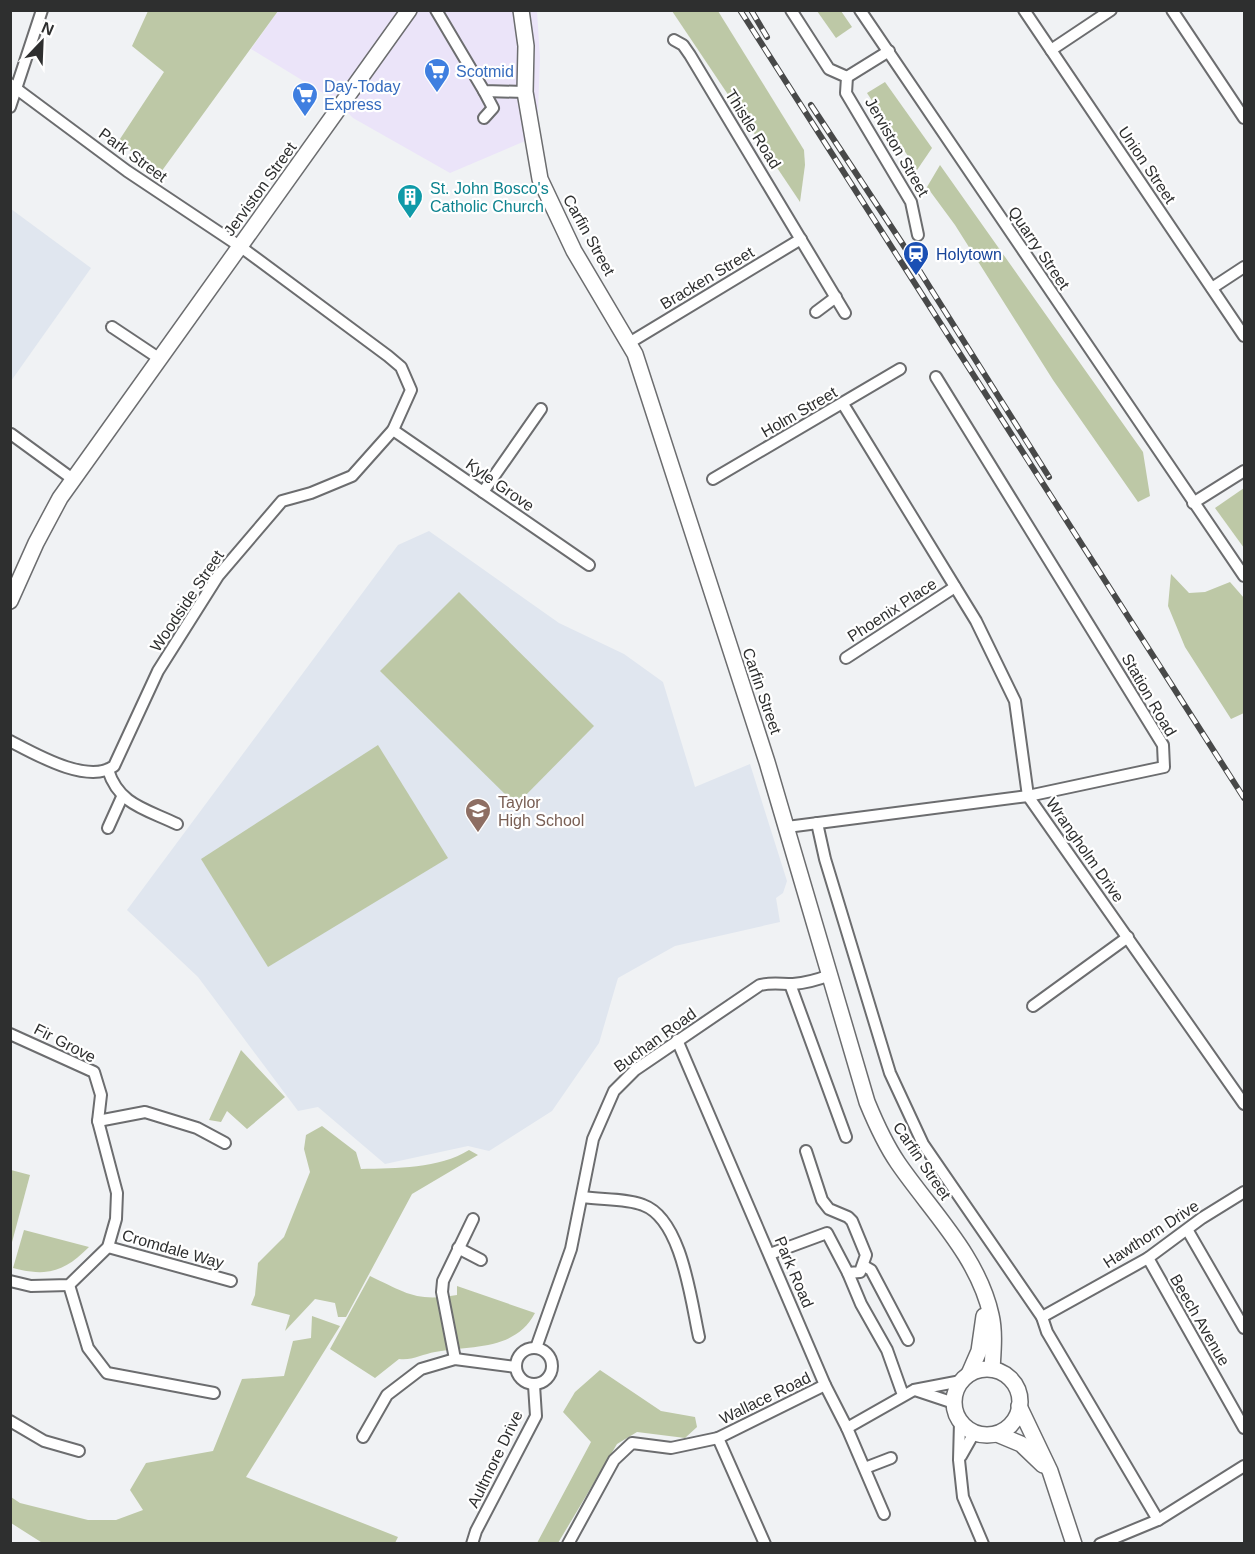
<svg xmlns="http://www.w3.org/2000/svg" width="1255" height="1554" font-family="Arial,sans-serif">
<rect width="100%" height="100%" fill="#f0f2f4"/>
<path fill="#ebe4f9" d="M 278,11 L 537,11 L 540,58 L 537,136 L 450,173 L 353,118 L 336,101 L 251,49 Z"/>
<g fill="#e0e6ef">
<path d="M 11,209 L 91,268 L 11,381 Z"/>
<path d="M 429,531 L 559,623 L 624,654 L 663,682 L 695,787 L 750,764 L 787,881 L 783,893 L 776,898 L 780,922 L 675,946 L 618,978 L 599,1043 L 552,1111 L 489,1151 L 468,1146 L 385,1164 L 318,1107 L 298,1111 L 198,977 L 127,910 L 398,545 Z"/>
</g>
<g fill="#bdc8a6">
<path d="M 148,11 L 278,11 L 161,172 L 118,142 L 164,72 L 132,46 Z"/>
<path d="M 672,11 L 718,11 L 804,150 L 805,165 L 800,202 Z"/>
<path d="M 817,11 L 841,11 L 852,27 L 836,38 Z"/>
<path d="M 885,82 L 932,148 L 917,170 L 867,93 Z"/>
<path d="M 940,165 L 1143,452 L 1150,496 L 1138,502 L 1053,380 L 955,225 L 927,187 Z"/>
<path d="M 1244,488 L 1244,548 L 1215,508 Z"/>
<path d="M 1171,574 L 1189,593 L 1205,592 L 1230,582 L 1244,598 L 1244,713 L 1231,719 L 1185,647 L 1168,606 Z"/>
<path d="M 459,592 L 594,726 L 516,805 L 380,671 Z"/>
<path d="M 378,745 L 448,858 L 268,967 L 201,859 Z"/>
<path d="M 241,1050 L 285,1097 L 247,1129 L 227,1111 L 221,1122 L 209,1120 Z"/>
<path d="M 322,1126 L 356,1152 L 361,1169 C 396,1168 439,1169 469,1150 L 478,1155 L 412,1194 L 346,1317 L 338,1317 L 335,1303 L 315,1299 L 285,1331 L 290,1315 L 251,1305 L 255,1295 L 258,1263 L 284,1237 L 310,1172 L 304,1149 L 306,1135 Z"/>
<path d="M 11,1170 L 30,1175 L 11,1246 L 10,1170 Z"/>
<path d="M 24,1230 L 89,1247 C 64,1272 47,1277 13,1268 Z"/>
<path d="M 370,1276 C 406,1293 416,1302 457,1295 L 457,1286 L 535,1313 C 515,1351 472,1345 435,1352 C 423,1354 411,1361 399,1359 L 375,1378 L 330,1349 Z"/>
<path d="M 312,1316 L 340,1326 L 246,1477 L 398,1537 L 395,1543 L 44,1544 L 11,1523 L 11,1497 L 20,1503 L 88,1520 L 116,1520 L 143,1510 L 130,1490 L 146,1463 L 213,1451 L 242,1379 L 284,1376 L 293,1341 L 311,1338 Z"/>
<path d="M 600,1370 L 661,1411 L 695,1417 L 697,1427 L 685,1438 L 637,1432 L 617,1444 L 558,1543 L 537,1543 L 591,1442 L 563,1412 L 575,1392 Z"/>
</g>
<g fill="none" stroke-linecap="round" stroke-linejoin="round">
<defs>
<g id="street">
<path d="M 436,10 L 484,91 L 525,92"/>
<path d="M 791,10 L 829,69 L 847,77 L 846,93 L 911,202 L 918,235"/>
<path d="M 860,10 L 1244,576"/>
<path d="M 1024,10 L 1244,336"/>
<path d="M 1172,10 L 1244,118"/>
<path d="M 674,40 L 683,45 L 690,55 L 845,313"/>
<path d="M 1051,50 L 1111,10"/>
<path d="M 847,77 L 889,51"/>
<path d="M 10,84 L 127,171 L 241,247 L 388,356 L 401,367 L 411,390 L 393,430 L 352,476 L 311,493 L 282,501 L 218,576 L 158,671 L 114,766 C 88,785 35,754 10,741"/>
<path d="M 10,107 L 42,10"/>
<path d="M 484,118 L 493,108 L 484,91"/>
<path d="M 1212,288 L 1244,267"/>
<path d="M 816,312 L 836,297"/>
<path d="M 112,327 L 160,359"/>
<path d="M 629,343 L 801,239"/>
<path d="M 843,404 L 976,621 L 1015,701 L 1028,796 L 1244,1104"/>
<path d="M 393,430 L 589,565"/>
<path d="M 11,434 L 74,480"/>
<path d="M 713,479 L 900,369"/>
<path d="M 483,492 L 541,409"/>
<path d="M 1193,503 L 1244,471"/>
<path d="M 846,658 L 955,587"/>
<path d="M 108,770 C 119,805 146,809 177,824"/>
<path d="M 817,823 L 825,859 L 890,1073 L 923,1144 L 1042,1317 L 1047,1332 L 1158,1520"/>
<path d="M 787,827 L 1028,796 L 1164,767 L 1163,745 L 936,377"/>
<path d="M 108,828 L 122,797"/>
<path d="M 790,984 L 846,1137"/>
<path d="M 1033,1006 L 1128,937"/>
<path d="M 10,1034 L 94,1072 L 101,1095 L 98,1121 L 117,1193 L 116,1219 L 108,1247 L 69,1285 L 31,1286 L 10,1281"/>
<path d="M 677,1040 L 825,1385 L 847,1428 L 884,1514"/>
<path d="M 98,1121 L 145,1112 L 197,1128 L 225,1143"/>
<path d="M 583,1197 C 601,1200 626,1198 643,1205 C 682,1219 691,1301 699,1337"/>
<path d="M 1188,1231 L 1244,1328"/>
<path d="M 108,1247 L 231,1281"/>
<path d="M 458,1248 L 481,1260"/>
<path d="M 770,1254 L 827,1233 L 848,1273 L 860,1272 L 866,1255 L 852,1221 L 848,1217 L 829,1209 L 822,1200 L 806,1151"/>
<path d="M 1148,1258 L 1244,1428"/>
<path d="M 864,1266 L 871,1270 L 908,1340"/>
<path d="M 848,1273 L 861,1304 L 887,1350 L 903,1395"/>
<path d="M 69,1285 L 88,1348 L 107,1373 L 214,1393"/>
<path d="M 1042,1317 L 1148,1258 L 1202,1218 L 1244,1192"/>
<circle cx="534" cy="1366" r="18"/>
<path d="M 536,1348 L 571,1249 L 593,1139 L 614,1091 L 635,1070 L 760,985 C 772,982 780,984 793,984 C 806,983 817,980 830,975"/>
<path d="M 455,1359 L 442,1292 L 443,1281 L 473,1219"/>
<path d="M 915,1390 L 954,1403"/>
<path d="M 10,1421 L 44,1441 L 79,1451"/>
<path d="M 960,1422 L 959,1460 L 963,1497 L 983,1544"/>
<path d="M 847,1428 L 914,1390 L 961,1381"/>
<path d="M 363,1437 L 387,1395 L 421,1369 L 455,1359 L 516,1367"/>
<path d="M 718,1438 L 765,1544"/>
<path d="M 961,1456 L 974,1433"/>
<path d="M 865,1468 L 891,1458"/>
<path d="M 472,1544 L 476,1531 L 536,1416 L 534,1385"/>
<path d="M 568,1544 L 614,1460 L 632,1443 L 671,1448 L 718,1438 L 825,1385"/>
<path d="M 1100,1544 L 1158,1520 L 1244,1466"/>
</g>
<g id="secondary">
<path d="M 521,10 L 526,46 L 525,92 L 540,179 L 574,251 L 635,354 L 767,762 L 867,1102 C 876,1124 885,1144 898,1163 C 931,1211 978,1256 991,1315 C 995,1332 993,1352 992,1369"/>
<path d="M 10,601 L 36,543 L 60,498 L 409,10"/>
<circle cx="987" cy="1402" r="33"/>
<path d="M 969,1374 L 979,1351 L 984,1316"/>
<path d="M 1019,1406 L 1050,1471 L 1074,1544"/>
<path d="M 997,1434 L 1021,1444 L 1043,1465"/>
</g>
</defs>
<use href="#street" stroke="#6c6d6f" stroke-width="14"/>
<use href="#secondary" stroke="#6c6d6f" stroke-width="18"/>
<use href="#street" stroke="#fff" stroke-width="10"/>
<use href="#secondary" stroke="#fff" stroke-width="15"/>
<defs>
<g id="rail">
<path d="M 740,10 L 1244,798"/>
<path d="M 751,10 L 767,37"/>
<path d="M 811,105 L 902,243 L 1049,477"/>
</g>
</defs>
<use href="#rail" stroke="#484949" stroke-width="6"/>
<use href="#rail" stroke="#fff" stroke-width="4" stroke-dasharray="11" stroke-linecap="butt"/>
</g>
<defs>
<symbol id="supermarket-pin" viewBox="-11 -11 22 30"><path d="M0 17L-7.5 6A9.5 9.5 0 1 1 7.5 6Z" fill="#3f7fe0" stroke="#fff"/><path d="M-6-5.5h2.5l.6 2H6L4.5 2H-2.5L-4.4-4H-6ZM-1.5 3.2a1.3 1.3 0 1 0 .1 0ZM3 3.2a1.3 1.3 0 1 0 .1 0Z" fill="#fff"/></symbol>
<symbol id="building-pin" viewBox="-11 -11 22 30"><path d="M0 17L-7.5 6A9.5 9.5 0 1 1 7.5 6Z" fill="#0f9aa8" stroke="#fff"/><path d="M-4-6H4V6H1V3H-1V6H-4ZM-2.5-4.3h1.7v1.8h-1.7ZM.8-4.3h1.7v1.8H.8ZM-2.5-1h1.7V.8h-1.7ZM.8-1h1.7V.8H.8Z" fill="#fff"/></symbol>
<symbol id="station-pin" viewBox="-11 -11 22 30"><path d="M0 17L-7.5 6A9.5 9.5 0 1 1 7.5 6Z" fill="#1a4fb4" stroke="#fff"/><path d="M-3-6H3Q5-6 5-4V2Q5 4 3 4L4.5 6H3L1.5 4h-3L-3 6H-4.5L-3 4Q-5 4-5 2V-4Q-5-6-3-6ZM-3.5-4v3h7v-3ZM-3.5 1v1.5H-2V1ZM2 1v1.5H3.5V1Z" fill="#fff"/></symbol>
<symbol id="school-pin" viewBox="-11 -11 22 30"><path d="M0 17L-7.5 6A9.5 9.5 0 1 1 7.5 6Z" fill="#8d6e63" stroke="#fff"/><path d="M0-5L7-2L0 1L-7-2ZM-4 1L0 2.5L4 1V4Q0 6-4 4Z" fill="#fff"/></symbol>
</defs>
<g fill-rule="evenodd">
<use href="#supermarket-pin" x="422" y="56" width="30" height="40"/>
<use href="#supermarket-pin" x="290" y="80" width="30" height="40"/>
<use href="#building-pin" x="395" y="182" width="30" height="40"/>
<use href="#station-pin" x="901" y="239" width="30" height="40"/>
<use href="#school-pin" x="463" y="796" width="30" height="40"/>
</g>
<g text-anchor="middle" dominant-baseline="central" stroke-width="4.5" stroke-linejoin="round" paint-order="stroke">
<g font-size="16" fill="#366cbe" stroke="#fff" text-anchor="start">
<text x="456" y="71">Scotmid</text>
<text x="324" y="86">Day-Today<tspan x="324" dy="18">Express</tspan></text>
</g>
<g font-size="16" fill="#2e2f2f" stroke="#fff">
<text transform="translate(753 129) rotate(58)">Thistle Road</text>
<text transform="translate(897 147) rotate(60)">Jerviston Street</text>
<text transform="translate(133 155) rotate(36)">Park Street</text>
<text transform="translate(1147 165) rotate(56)">Union Street</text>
<text transform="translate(260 189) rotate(-54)">Jerviston Street</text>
<text transform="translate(589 235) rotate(61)">Carfin Street</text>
<text transform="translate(1039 248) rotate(56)">Quarry Street</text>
<text transform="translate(707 278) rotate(-31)">Bracken Street</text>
<text transform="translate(799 412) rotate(-30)">Holm Street</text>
<text transform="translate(500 485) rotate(35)">Kyle Grove</text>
<text transform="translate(187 601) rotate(-56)">Woodside Street</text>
<text transform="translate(892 610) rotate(-33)">Phoenix Place</text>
<text transform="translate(762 691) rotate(71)">Carfin Street</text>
<text transform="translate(1149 695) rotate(60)">Station Road</text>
<text transform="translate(1085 850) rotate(55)">Wrangholm Drive</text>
<text transform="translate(655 1040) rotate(-36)">Buchan Road</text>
<text transform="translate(65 1043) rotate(27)">Fir Grove</text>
<text transform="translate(922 1161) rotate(56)">Carfin Street</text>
<text transform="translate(1151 1234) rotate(-33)">Hawthorn Drive</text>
<text transform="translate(173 1249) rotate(16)">Cromdale Way</text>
<text transform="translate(794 1272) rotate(67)">Park Road</text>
<text transform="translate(1200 1320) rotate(60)">Beech Avenue</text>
<text transform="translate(765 1398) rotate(-26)">Wallace Road</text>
<text transform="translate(495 1459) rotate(-64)">Aultmore Drive</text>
</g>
<g font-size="16" fill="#0d838f" stroke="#fff" text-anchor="start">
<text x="430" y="188">St. John Bosco's<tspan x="430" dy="18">Catholic Church</tspan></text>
</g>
<g font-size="16" fill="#164399" stroke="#fff" text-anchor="start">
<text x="936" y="254">Holytown</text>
</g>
<g font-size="16" fill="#785e54" stroke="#fff" text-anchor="start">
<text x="498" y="802">Taylor<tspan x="498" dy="18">High School</tspan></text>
</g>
</g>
<rect width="1255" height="1554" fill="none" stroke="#2e2f2f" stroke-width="24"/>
<g transform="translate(42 42) rotate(23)" stroke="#ffffff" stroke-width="4.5" paint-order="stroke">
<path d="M0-4.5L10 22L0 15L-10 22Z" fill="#2e2f2f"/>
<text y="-9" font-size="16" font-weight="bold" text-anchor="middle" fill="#2e2f2f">N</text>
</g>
</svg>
